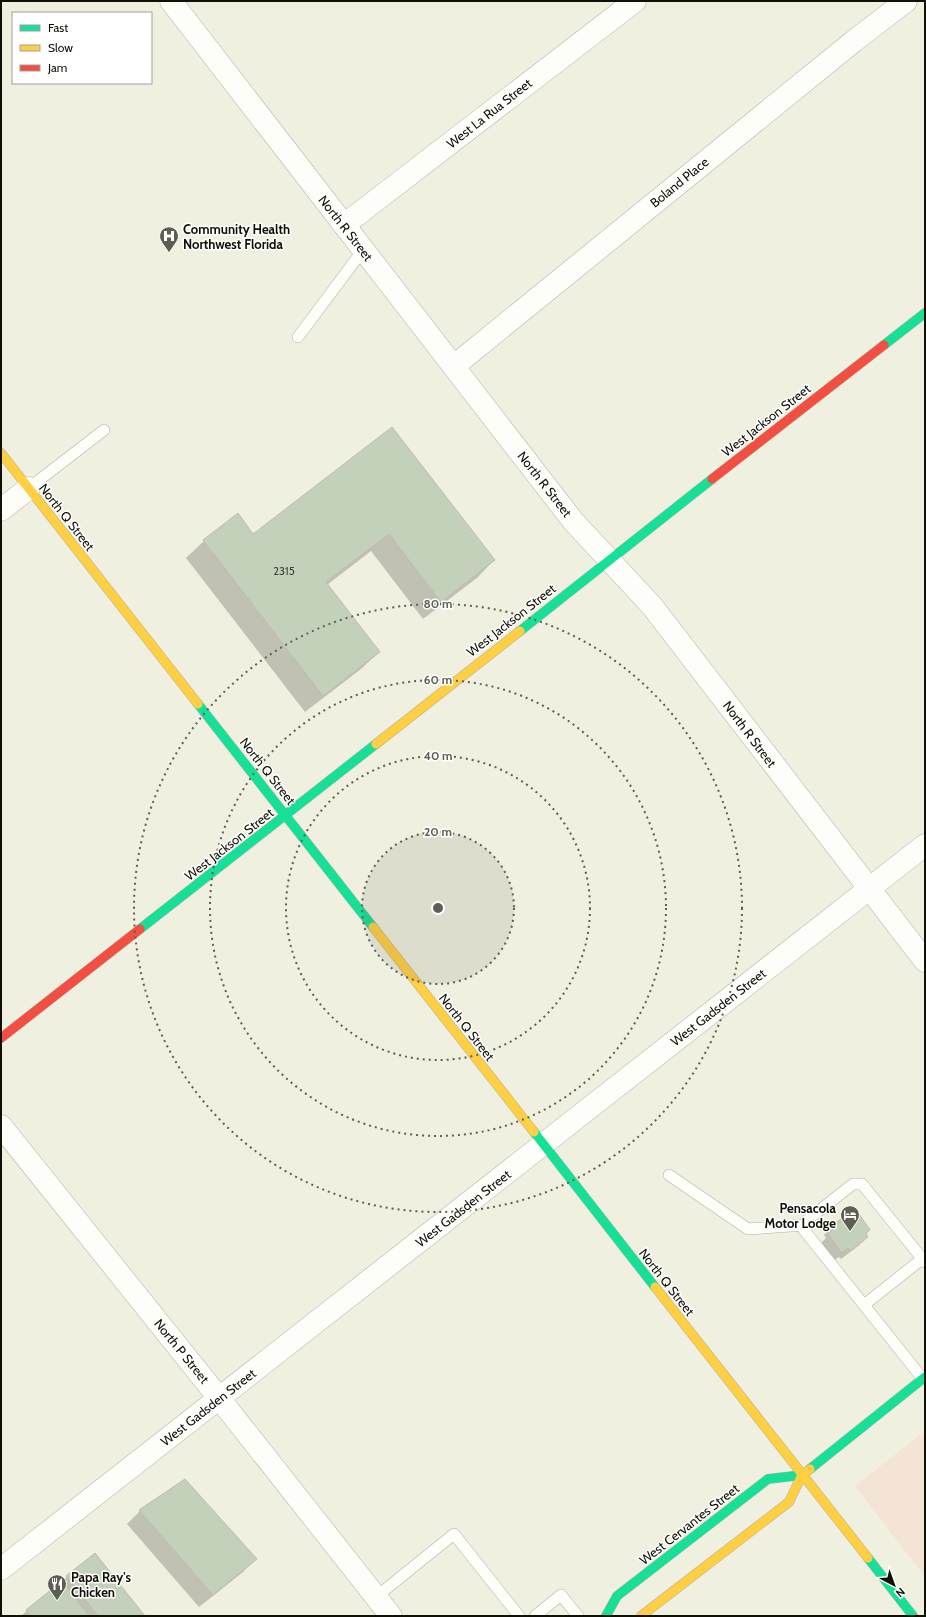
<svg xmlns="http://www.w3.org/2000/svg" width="926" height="1617" font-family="Cabin,sans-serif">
<rect width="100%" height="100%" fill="#f0f0e0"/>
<path fill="#f4e4d6" d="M 925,1431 L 925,1577 L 855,1486 Z"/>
<g fill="#0003">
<path d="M 392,428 L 494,560 L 477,578 L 423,619 L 371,551 L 327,585 L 379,652 L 361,669 L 305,712 L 186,558 L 204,541 L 253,535 Z"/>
<path d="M 832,1226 L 869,1230 L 865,1234 L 867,1237 L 858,1246 L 841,1259 L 839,1257 L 833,1261 L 820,1244 L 826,1238 L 824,1235 Z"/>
<path d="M 140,1511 L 256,1558 L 243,1572 L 199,1607 L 127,1524 Z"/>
<path d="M 67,1577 L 143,1616 L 21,1616 Z"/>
</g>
<g fill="#c4d1ba" stroke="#babeb2">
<path d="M 392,427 L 495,560 L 441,602 L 389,534 L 326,582 L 380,652 L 323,696 L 203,540 L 238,513 L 253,534 Z"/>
<path d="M 857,1211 L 870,1230 L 866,1233 L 868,1237 L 851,1251 L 848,1248 L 842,1253 L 828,1234 L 834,1229 L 832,1226 L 848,1213 L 851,1215 Z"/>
<path d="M 185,1479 L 257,1559 L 213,1595 L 139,1510 Z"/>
<path d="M 95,1553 L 145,1616 L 98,1616 L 66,1576 Z"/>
<path d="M 62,1581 L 89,1616 L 30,1616 L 26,1610 Z"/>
</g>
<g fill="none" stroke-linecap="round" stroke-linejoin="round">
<defs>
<g id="lane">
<path d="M 298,337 L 363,250"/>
<path d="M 29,488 L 104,430"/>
<path d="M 669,1175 L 748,1229 L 805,1225"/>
<path d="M 864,1305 L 922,1259"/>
<path d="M 923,1379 L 804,1230 L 806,1221 L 853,1184 L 862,1184 L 925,1262"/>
<path d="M 376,1597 L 454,1534 L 519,1616"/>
<path d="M 535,1616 L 561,1595 L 578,1616"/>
</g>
<g id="street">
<path d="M 171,1 L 573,521 L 652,606 L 925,961"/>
<path d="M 344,225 L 635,1"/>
<path d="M 454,366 L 854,41 L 906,1"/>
<path d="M 1,510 L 29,488"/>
<path d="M 1,1126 L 219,1398 L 391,1616"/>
<path d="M 1,1569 L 925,845"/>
</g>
<g id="fast">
<path d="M 884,345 L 925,313"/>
<path d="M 520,631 L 712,479"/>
<path d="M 198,704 L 373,927"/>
<path d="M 140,929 L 376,744"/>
<path d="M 534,1132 L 655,1287"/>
<path d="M 810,1469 L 925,1377"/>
<path d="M 868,1558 L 913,1616"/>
<path d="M 606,1616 L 617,1596 L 768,1479 L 802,1475"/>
</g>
<g id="slow">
<path d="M 1,453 L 198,704"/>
<path d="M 376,744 L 520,631"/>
<path d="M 373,927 L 534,1132"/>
<path d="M 655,1287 L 868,1558"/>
<path d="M 641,1616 L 789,1502 L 802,1475 L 810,1469"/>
</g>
<g id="jam">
<path d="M 712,479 L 884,345"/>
<path d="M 1,1038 L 140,929"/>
</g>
</defs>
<use href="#lane" stroke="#b1b1a5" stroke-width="12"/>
<use href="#street" stroke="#b1b1a5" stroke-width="23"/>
<use href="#fast" stroke="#b1b1a5" stroke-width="10"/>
<use href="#slow" stroke="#b1b1a5" stroke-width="10"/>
<use href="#jam" stroke="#b1b1a5" stroke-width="10"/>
<use href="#lane" stroke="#fdfdfa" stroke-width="11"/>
<use href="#street" stroke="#fdfdfa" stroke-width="22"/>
<use href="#fast" stroke="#16e098" stroke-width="9"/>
<use href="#slow" stroke="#ffcf43" stroke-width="9"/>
<use href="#jam" stroke="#f24e42" stroke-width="9"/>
</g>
<circle cx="438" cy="908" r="76" fill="#5e5e52" fill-opacity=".12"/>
<g fill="none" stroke="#5e5e52" stroke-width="2" stroke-dasharray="2 4">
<circle cx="438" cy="908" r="76"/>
<circle cx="438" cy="908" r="152"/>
<circle cx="438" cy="908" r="228"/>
<circle cx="438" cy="908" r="304"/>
</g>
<defs>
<symbol id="hospital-pin" viewBox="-11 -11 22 30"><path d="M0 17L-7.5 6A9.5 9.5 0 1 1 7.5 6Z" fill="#5e5e52" stroke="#fff"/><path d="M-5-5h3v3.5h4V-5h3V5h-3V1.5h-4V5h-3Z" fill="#fff"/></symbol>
<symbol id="hotel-pin" viewBox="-11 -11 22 30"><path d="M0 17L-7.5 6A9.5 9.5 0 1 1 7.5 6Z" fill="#5e5e52" stroke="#fff"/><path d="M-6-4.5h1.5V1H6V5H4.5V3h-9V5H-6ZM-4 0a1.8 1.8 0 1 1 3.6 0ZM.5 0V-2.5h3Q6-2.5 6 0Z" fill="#fff"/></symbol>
<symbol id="restaurant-pin" viewBox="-11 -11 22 30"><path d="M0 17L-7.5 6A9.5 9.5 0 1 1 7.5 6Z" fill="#5e5e52" stroke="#fff"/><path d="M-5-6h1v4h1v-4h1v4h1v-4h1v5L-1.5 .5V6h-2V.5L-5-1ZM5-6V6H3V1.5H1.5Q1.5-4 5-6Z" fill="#fff"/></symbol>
</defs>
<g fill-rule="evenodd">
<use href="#hospital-pin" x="158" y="225" width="22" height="30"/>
<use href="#hotel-pin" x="839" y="1204" width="22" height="30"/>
<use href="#restaurant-pin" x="46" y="1573" width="22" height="30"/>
</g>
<g text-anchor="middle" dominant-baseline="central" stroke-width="3" stroke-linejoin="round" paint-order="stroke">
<g font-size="11" fill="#3d4033">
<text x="284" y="571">2315</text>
</g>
<g font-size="13" fill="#101006" stroke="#fff">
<text transform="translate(489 113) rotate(-38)">West La Rua Street</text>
<text transform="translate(679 182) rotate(-39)">Boland Place</text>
<text transform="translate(346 228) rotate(52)">North R Street</text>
<text transform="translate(766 420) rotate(-38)">West Jackson Street</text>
<text transform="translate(545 484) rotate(52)">North R Street</text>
<text transform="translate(67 517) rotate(52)">North Q Street</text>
<text transform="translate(511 620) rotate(-38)">West Jackson Street</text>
<text transform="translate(750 734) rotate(53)">North R Street</text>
<text transform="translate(268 771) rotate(52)">North Q Street</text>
<text transform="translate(229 844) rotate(-38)">West Jackson Street</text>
<text transform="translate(718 1007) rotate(-38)">West Gadsden Street</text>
<text transform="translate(467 1027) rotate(52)">North Q Street</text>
<text transform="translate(463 1208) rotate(-38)">West Gadsden Street</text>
<text transform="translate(667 1282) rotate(52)">North Q Street</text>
<text transform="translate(182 1351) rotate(51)">North P Street</text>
<text transform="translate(208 1407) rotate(-38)">West Gadsden Street</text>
<text transform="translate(689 1524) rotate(-38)">West Cervantes Street</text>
</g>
<g font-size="13" font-weight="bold" fill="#101006" stroke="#fff" text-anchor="start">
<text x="183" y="229">Community Health<tspan x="183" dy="15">Northwest Florida</tspan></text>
<text x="836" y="1208" text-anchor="end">Pensacola<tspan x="836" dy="15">Motor Lodge</tspan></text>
<text x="71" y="1577">Papa Ray's<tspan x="71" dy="15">Chicken</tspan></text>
</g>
</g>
<circle cx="438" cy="908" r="6" fill="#5e5e52" stroke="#fff" stroke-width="2"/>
<g font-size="12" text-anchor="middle" font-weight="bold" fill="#5e5e52" stroke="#fff" stroke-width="3" stroke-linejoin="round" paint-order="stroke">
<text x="438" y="608">80 m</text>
<text x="438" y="684">60 m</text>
<text x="438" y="760">40 m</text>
<text x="438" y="836">20 m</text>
</g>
<rect width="926" height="1617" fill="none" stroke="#101006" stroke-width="4"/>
<rect x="12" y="12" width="140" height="72" fill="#ffffff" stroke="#9f9f9b"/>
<rect x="20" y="25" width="20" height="6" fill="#16e098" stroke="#9f9f9b"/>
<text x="48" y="32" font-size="12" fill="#101006">Fast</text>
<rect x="20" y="45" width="20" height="6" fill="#ffcf43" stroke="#9f9f9b"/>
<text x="48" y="52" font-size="12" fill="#101006">Slow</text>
<rect x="20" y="65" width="20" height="6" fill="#f24e42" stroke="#9f9f9b"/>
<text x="48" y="72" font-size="12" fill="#101006">Jam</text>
<g transform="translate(894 1585) rotate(139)" stroke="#ffffff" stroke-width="3" paint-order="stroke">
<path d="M0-3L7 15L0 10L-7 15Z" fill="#101006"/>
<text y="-6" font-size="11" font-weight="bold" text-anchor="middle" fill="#101006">N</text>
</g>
</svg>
